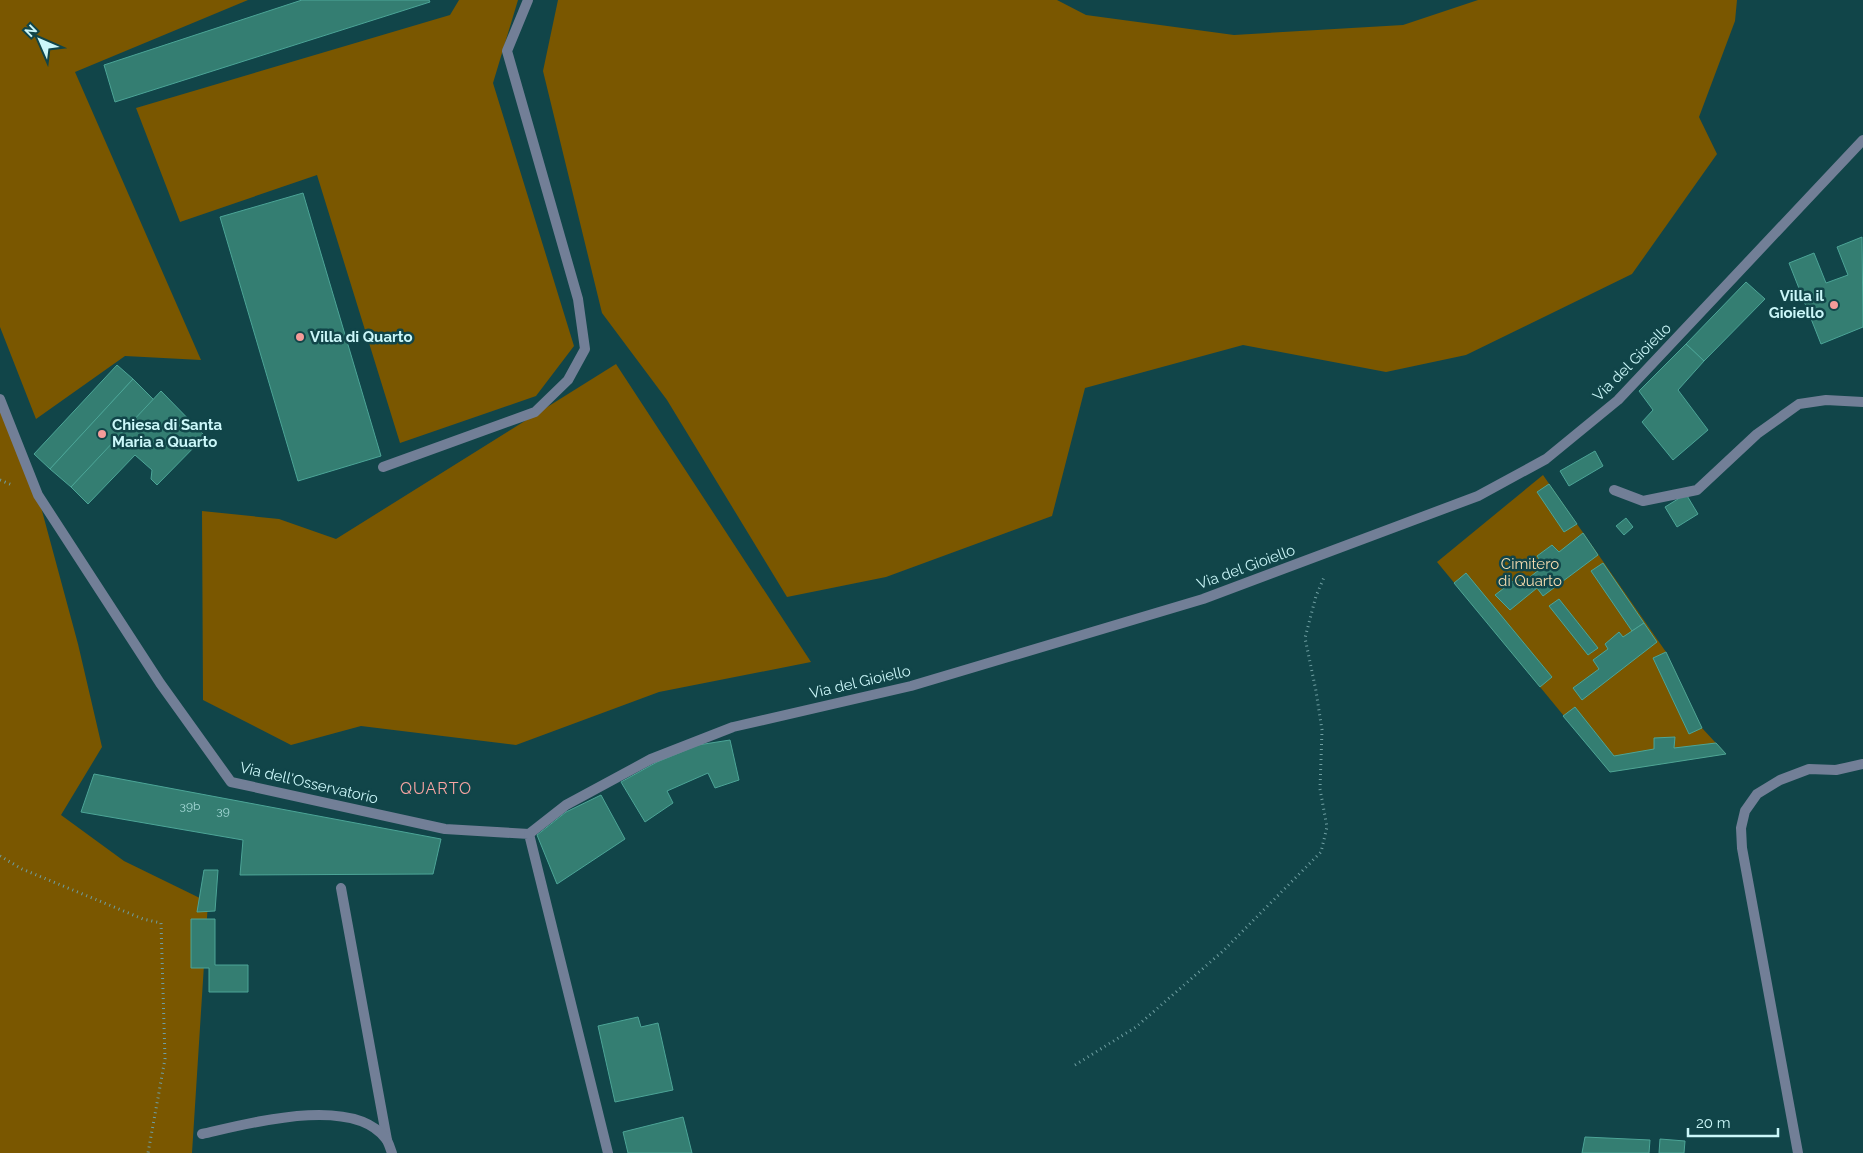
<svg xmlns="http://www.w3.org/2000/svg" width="1863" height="1153" font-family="Raleway,sans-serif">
<rect width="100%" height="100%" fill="#114549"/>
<g fill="#7a5700">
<path d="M 0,0 L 248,0 L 75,72 L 201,360 L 125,356 L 36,419 L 0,327 Z"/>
<path d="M 459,0 L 518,0 L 493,83 L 574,346 L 536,396 L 400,443 L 317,175 L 180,222 L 136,108 L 450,15 Z"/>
<path d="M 558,0 L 1057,0 L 1086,15 L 1234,35 L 1403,25 L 1478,0 L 1737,0 L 1735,21 L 1699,117 L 1717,154 L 1632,274 L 1466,355 L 1386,372 L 1243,345 L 1085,388 L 1052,516 L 886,577 L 787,597 L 667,400 L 602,313 L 543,71 Z"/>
<path d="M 616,364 L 811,662 L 659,692 L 516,745 L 361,726 L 291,745 L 203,700 L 202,511 L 279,519 L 336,539 Z"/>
<path d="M 0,399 L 38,496 L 78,644 L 102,747 L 61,815 L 124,861 L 208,902 L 192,1153 L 0,1153 Z"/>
<path d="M 1543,475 L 1666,652 L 1702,728 L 1726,754 L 1610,772 L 1437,562 Z"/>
</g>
<g fill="#347e72" stroke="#4ca597">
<path d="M 302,0 L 429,0 L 430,2 L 115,102 L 104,65 Z"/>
<path d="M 303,193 L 381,456 L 298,481 L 220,217 Z"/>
<path d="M 1862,237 L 1863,327 L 1821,344 L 1789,263 L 1814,253 L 1826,283 L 1848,275 L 1837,247 Z"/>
<path d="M 1746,282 L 1765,299 L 1704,361 L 1686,344 Z"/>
<path d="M 1686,344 L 1704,361 L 1678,390 L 1708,430 L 1673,460 L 1642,422 L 1653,410 L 1639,391 Z"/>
<path d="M 117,365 L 133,379 L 50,469 L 34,454 Z"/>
<path d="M 133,379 L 154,400 L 71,487 L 50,469 Z"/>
<path d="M 161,391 L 205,436 L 157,485 L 151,479 L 152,470 L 135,455 L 88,504 L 71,487 Z"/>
<path d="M 1595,451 L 1603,466 L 1569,486 L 1560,471 Z"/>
<path d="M 1549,484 L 1577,524 L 1564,532 L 1537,492 Z"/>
<path d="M 1686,494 L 1698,514 L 1677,527 L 1665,507 Z"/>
<path d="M 1626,518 L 1633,527 L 1624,535 L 1616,526 Z"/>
<path d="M 1583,533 L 1598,555 L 1543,596 L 1537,588 L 1510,610 L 1495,595 L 1517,578 L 1521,584 L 1544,566 L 1537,556 L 1552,545 L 1559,552 Z"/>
<path d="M 1603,563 L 1644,623 L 1632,631 L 1591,571 Z"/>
<path d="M 1466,573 L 1552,677 L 1540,687 L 1454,583 Z"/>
<path d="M 1559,599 L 1598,648 L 1588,655 L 1549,606 Z"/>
<path d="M 1644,623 L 1657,642 L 1582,700 L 1573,688 L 1599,669 L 1593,660 L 1608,649 L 1605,644 L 1619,632 L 1623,637 Z"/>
<path d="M 1666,652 L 1702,728 L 1689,734 L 1653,658 Z"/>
<path d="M 1575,707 L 1614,756 L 1654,749 L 1654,738 L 1675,737 L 1674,748 L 1716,743 L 1726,754 L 1610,772 L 1563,716 Z"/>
<path d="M 730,740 L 739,780 L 715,788 L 708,773 L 667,791 L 673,803 L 645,822 L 621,782 L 657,762 L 698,745 Z"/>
<path d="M 94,774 L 441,839 L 433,874 L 240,875 L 243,840 L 81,812 Z"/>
<path d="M 601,795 L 625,839 L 557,884 L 537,835 L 566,812 Z"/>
<path d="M 204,870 L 218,870 L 215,911 L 197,912 Z"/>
<path d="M 191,919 L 215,919 L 215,965 L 248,965 L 248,992 L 209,992 L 209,968 L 191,968 Z"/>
<path d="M 638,1017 L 641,1027 L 658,1023 L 673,1090 L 615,1102 L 598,1026 Z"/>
<path d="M 683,1117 L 692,1153 L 628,1153 L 623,1132 Z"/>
<path d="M 1585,1137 L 1650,1140 L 1649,1153 L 1582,1153 Z"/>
<path d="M 1660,1139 L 1685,1141 L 1684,1153 L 1659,1153 Z"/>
</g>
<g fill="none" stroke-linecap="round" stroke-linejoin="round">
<g stroke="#6f9fa2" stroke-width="3" stroke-dasharray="1 4" stroke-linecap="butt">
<path d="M 0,480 L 12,485"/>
<path d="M 0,856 L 22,869 L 143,919 L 161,923 L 165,1059 L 148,1153"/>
<path d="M 1075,1065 L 1136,1027 L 1223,951 L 1321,852 L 1327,827 L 1320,789 L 1322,730 L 1316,691 L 1305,638 L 1316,596 L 1325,575"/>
</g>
<g stroke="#727f97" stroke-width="10">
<path d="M 383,467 L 535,412 L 568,380 L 585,349 L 578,299 L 507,51 L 528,0"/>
<path d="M 341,888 L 387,1140"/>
<path d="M 202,1134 C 247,1124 353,1094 386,1139 C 389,1143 390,1148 392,1153"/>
<path d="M 1798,1153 L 1742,848 L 1741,828 L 1745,811 L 1757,794 L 1780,780 L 1809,769 L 1836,770 L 1863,764"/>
</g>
<g stroke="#727f97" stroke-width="10">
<path d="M 0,399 L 38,495 L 160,683 L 231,782 L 445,829 L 529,834 L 608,1153"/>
<path d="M 1614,490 L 1643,501 L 1697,490 L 1757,434 L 1799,404 L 1826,400 L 1863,402"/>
<path d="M 529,834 L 566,805 L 651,759 L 733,727 L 911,686 L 1203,599 L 1478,496 L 1546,459 L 1618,400 L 1863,140"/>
</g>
</g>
<g fill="#f59b99" stroke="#114549" stroke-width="2">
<circle cx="1834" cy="305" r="5"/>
<circle cx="300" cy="337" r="5"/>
<circle cx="102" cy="434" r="5"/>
</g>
<g text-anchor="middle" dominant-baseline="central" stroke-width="5" stroke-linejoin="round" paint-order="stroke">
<g font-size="12" fill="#a5d9d7">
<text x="190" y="806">39b</text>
<text x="223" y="811">39</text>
</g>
<g font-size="15" font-weight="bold" fill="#cbf7f9" stroke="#114549" text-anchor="start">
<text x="1824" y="296" text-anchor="end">Villa il<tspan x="1824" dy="17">Gioiello</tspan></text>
<text x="310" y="337">Villa di Quarto</text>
<text x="112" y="425">Chiesa di Santa<tspan x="112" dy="17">Maria a Quarto</tspan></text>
</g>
<g font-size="15" fill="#cbf7f9" stroke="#114549">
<text transform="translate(1632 362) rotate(-45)">Via del Gioiello</text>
<text transform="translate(1246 567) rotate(-20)">Via del Gioiello</text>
<text transform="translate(860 682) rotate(-13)">Via del Gioiello</text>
<text transform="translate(309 783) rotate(13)">Via dell'Osservatorio</text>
</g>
<g font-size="15" fill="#f5dcb1" stroke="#114549">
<text x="1530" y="564">Cimitero<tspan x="1530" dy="17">di Quarto</tspan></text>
</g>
<g font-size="16" letter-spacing="1" fill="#f9a5a3" stroke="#114549">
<text x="436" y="788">QUARTO</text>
</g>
</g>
<g transform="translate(40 40) rotate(315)" stroke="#114549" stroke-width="4" paint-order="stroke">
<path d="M0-4L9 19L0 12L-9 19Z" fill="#cbf7f9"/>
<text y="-8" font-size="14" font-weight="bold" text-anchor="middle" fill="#cbf7f9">N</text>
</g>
<path d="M1688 1128v8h90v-8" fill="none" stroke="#cbf7f9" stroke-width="2.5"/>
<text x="1696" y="1128" font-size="15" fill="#cbf7f9" stroke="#114549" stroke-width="4" paint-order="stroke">20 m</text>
</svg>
